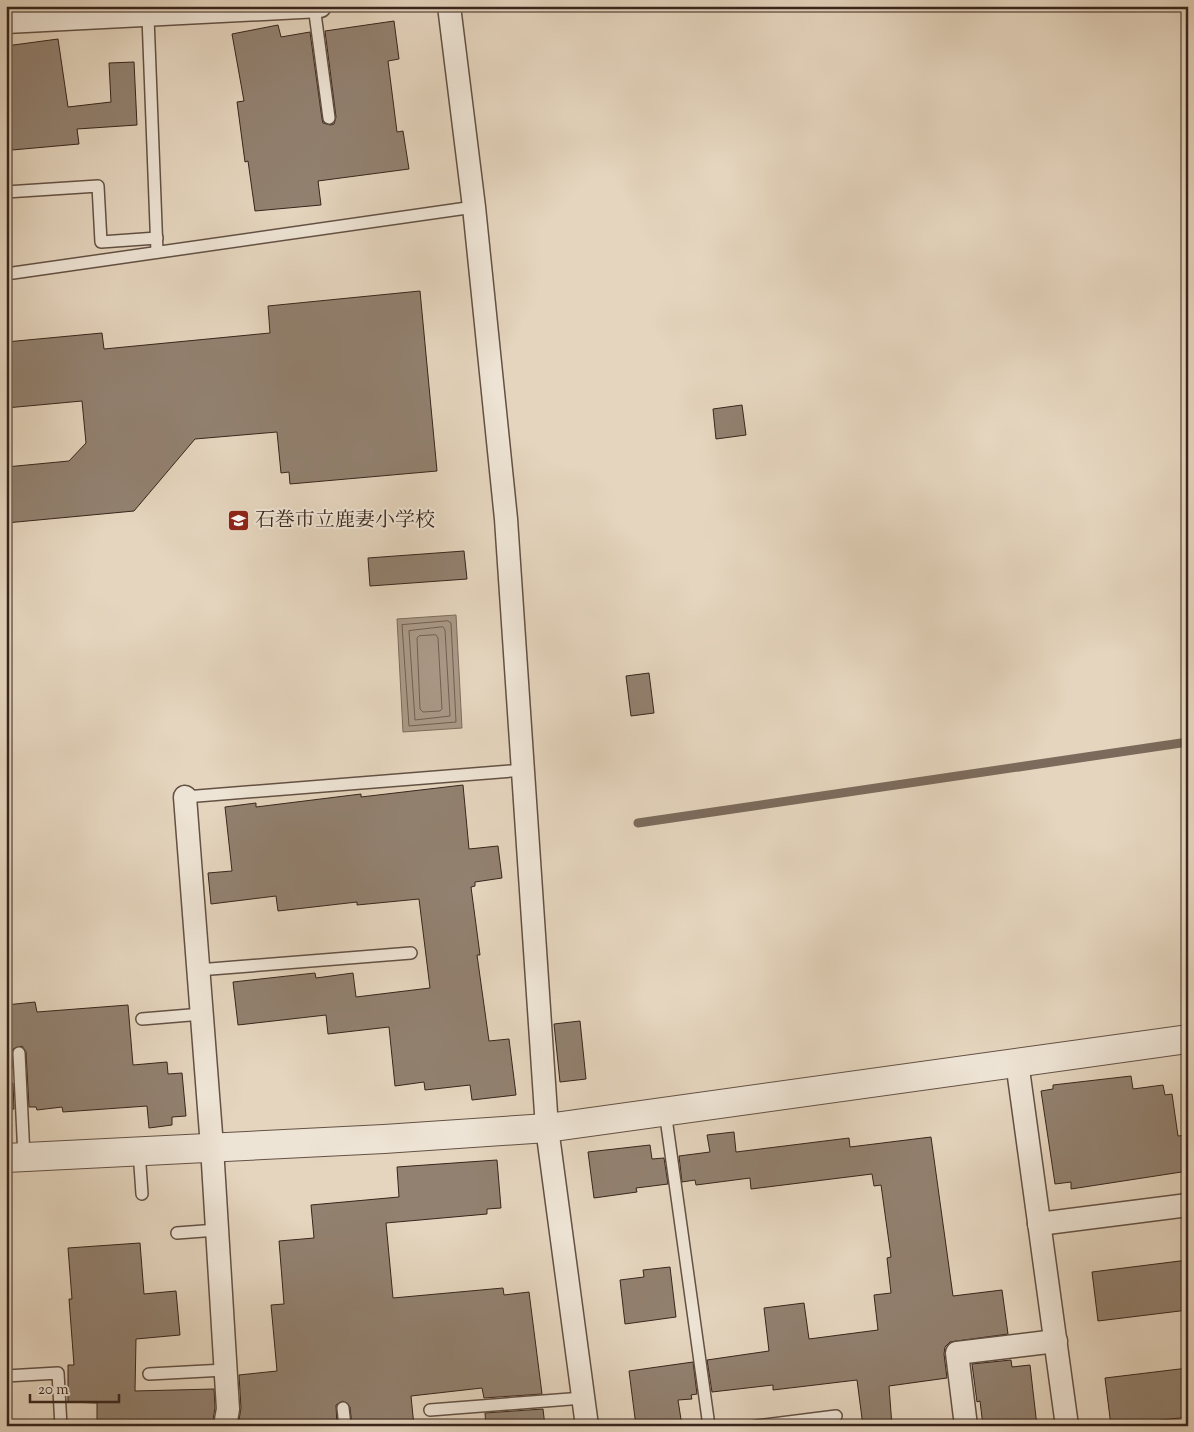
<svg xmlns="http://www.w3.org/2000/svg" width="1194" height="1432" font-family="'Sorts Mill Goudy','Noto Serif JP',serif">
<rect width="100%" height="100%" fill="#e5d5be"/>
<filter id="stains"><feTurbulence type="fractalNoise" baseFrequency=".004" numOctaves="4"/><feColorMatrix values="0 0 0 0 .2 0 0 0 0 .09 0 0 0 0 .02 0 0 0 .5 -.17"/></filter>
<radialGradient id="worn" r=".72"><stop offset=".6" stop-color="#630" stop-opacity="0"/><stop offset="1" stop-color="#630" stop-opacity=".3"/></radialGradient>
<path fill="#aa9987" stroke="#7c6b5c" d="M 456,615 L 462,728 L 403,732 L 397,619 Z"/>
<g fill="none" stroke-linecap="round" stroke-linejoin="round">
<g stroke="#715f52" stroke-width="1">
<path d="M 448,621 L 451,623 L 456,722 L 409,726 L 402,625 Z"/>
<path d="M 443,627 L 445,630 L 450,716 L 415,720 L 409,631 Z"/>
<path d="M 436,635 L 438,638 L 442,709 L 440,711 L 423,712 L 420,709 L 417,638 L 419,636 Z"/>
</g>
<path stroke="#7c6b5c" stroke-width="9" d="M 638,823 L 1188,742"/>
</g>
<g fill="#928170" stroke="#38251c">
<path d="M 394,21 L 399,59 L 388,61 L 397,132 L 403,131 L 409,169 L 318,181 L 321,205 L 255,211 L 248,161 L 245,162 L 237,102 L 244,101 L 232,34 L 278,25 L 281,37 L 310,32 L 322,119 L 323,123 L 330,125 L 334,124 L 336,117 L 325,31 Z"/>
<path d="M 58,39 L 68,107 L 111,102 L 109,63 L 134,62 L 137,125 L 77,129 L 79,144 L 12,150 L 6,88 L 6,46 Z"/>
<path d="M 420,291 L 437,471 L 290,484 L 289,472 L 281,473 L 277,432 L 195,439 L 134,511 L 6,523 L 6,467 L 69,461 L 86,443 L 82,401 L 6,408 L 6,342 L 102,333 L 104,349 L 270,333 L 268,306 Z"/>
<path d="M 742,405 L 746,435 L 716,439 L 713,409 Z"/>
<path d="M 464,551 L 467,579 L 370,586 L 368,558 Z"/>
<path d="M 649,673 L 654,713 L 631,716 L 626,676 Z"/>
<path d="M 463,785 L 469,849 L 498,846 L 502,878 L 475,882 L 475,886 L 471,887 L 480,955 L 477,955 L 489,1041 L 509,1039 L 516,1095 L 472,1100 L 470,1085 L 425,1090 L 424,1082 L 395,1086 L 389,1027 L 328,1034 L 326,1015 L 238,1025 L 233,982 L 315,973 L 316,978 L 353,973 L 356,997 L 430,988 L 419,899 L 357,905 L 357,902 L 278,911 L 276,896 L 211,904 L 208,873 L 232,871 L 225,807 L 256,803 L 256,807 L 361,794 L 361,797 Z"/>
<path d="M 35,1002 L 37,1012 L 128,1005 L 133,1065 L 167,1062 L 168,1074 L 182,1073 L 186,1116 L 172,1117 L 172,1125 L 149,1128 L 147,1106 L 63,1112 L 62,1107 L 37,1110 L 36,1107 L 29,1107 L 26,1052 L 22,1046 L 13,1049 L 12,1069 L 6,1005 Z"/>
<path d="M 580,1021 L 586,1079 L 560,1082 L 554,1024 Z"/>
<path d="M 1131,1076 L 1133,1089 L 1163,1085 L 1165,1095 L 1172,1094 L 1178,1136 L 1188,1135 L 1188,1171 L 1071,1189 L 1071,1182 L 1055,1184 L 1041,1091 L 1053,1089 L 1053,1085 Z"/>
<path d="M 13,1083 L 14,1109 L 6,1110 L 6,1084 Z"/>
<path d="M 734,1132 L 736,1152 L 849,1138 L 850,1147 L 931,1137 L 953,1296 L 1002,1290 L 1008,1334 L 950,1342 L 945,1347 L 944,1354 L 947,1378 L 889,1386 L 892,1426 L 863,1426 L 857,1380 L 773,1390 L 773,1385 L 712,1392 L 707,1360 L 769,1351 L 764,1308 L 804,1303 L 809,1339 L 878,1330 L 874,1295 L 891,1293 L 887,1258 L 891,1257 L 881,1185 L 874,1186 L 872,1174 L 751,1189 L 750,1178 L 696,1185 L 695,1180 L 682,1182 L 679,1156 L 710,1152 L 707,1135 Z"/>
<path d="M 650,1145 L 652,1159 L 664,1158 L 668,1184 L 636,1188 L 637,1192 L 594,1198 L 588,1152 Z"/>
<path d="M 497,1160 L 501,1208 L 487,1209 L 487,1214 L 386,1223 L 393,1298 L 503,1288 L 504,1295 L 529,1292 L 542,1394 L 484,1398 L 482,1388 L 411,1396 L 414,1426 L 352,1426 L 350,1407 L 343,1401 L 336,1405 L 337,1426 L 238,1426 L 241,1408 L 239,1375 L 277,1371 L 271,1305 L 284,1304 L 279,1241 L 314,1238 L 311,1205 L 399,1197 L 397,1167 Z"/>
<path d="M 140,1243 L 144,1294 L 176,1291 L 180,1335 L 136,1339 L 135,1391 L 214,1389 L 215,1408 L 212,1426 L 97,1426 L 97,1403 L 68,1402 L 68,1365 L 74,1365 L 69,1299 L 72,1299 L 68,1248 Z"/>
<path d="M 1188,1260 L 1188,1310 L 1098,1321 L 1092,1272 Z"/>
<path d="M 670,1267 L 676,1317 L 625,1324 L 620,1280 L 644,1277 L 643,1270 Z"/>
<path d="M 1011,1360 L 1012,1367 L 1030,1365 L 1037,1426 L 983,1426 L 980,1401 L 977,1402 L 972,1364 Z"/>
<path d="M 693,1362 L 697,1394 L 691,1395 L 692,1399 L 678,1400 L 682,1426 L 636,1426 L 629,1371 Z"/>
<path d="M 1188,1368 L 1188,1417 L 1111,1426 L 1105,1378 Z"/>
<path d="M 543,1409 L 545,1426 L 486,1426 L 485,1413 Z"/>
</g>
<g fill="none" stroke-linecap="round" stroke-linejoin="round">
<defs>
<g id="service">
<path d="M 314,6 L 329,118"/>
<path d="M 148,17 L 157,252"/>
<path d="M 6,192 L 98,186 L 101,242 L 157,238"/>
<path d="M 6,274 L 474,207"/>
<path d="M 185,797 L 524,770"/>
<path d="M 198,970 L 411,953"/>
<path d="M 142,1019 L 202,1014"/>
<path d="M 19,1053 L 24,1157"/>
<path d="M 665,1111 L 709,1426"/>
<path d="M 139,1151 L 142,1194"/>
<path d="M 177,1233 L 217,1230"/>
<path d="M 149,1374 L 225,1370"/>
<path d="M 6,1376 L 58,1373 L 61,1426"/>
<path d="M 343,1408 L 345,1426"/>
<path d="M 430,1410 L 583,1398"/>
<path d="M 756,1426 L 836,1416"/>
</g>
<g id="minor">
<path d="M 449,6 L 474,207 L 506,519 L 547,1128 L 587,1426"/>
<path d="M 6,22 L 320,6"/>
<path d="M 185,797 L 212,1147 L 228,1409 L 225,1426"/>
<path d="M 1017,1062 L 1067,1426"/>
<path d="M 1039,1224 L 1188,1205"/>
<path d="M 966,1426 L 957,1353 L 1056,1341"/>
</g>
<path id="tertiary" d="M 6,1158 L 384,1139 L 547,1128 L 1188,1039"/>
</defs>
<use href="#service" stroke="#635144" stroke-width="14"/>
<use href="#minor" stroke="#635144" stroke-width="25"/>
<use href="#tertiary" stroke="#635144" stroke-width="30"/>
<use href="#service" stroke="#eee4d5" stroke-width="11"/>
<use href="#minor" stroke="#eee4d5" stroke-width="22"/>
<use href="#tertiary" stroke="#eee4d5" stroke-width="28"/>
</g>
<defs>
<symbol id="school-square" viewBox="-11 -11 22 22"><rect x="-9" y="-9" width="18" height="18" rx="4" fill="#8f2418" stroke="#eee4d5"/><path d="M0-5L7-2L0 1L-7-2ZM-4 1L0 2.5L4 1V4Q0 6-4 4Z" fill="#fff"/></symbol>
</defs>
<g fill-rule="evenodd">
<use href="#school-square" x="226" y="508" width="25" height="25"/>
</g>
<g text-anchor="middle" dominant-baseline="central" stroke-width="4" stroke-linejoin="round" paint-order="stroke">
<g font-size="20" fill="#38251c" stroke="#eee4d5" text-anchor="start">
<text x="255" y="521">石巻市立鹿妻小学校</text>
</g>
</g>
<rect width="1194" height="1432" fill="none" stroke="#e5d5be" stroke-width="25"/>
<rect x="8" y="8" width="1179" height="1417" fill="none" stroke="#38251c" stroke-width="2.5"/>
<rect x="12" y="12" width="1169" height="1407" fill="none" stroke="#38251c"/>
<path d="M30 1394v8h89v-8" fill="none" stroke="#38251c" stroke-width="2.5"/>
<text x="38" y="1394" font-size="15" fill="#38251c" stroke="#eee4d5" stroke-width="4" paint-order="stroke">20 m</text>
<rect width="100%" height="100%" filter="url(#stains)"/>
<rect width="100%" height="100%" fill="url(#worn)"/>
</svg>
